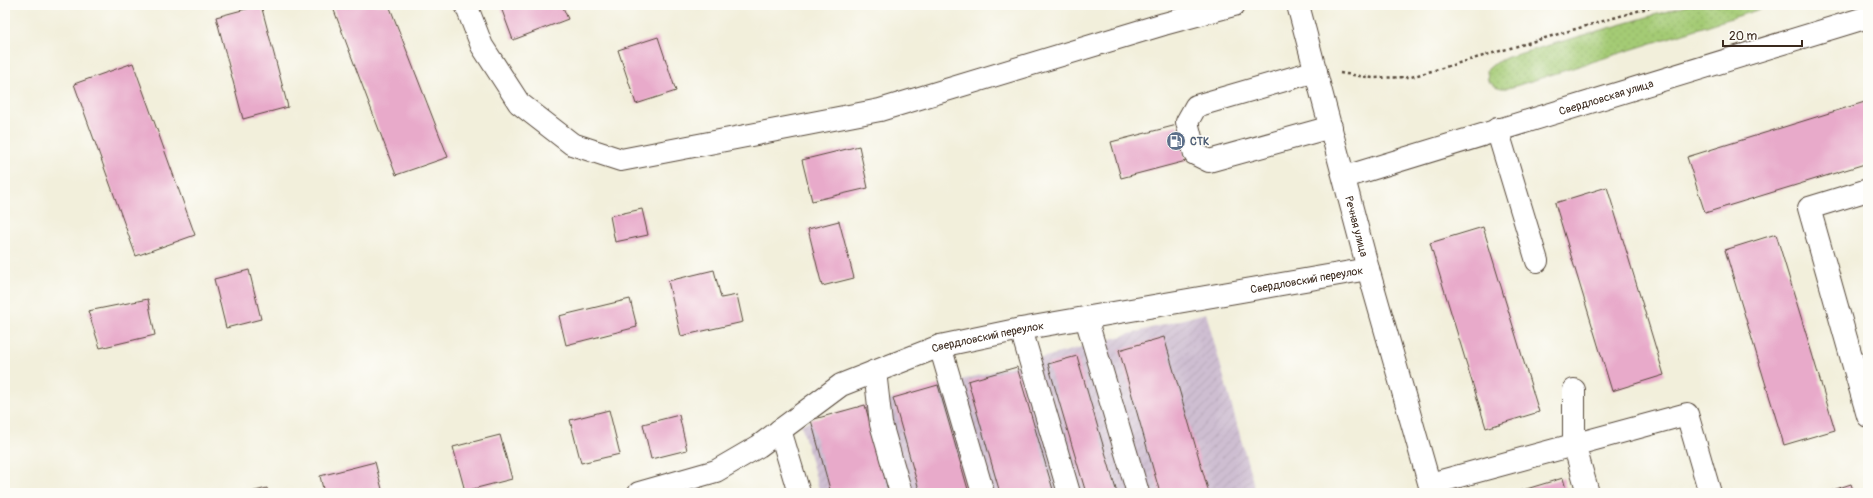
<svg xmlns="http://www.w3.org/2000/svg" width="1873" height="498" font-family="Pangolin,sans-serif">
<defs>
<pattern id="industrial-furrows" width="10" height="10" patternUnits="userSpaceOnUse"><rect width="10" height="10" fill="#cebed1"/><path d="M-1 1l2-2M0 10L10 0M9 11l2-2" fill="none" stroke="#b2a3b3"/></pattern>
<pattern id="grass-dots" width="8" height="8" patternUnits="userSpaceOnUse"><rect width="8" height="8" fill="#a4cb75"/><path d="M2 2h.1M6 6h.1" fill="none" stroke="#8eae65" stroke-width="1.8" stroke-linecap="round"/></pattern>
</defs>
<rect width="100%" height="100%" fill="#fdfcf7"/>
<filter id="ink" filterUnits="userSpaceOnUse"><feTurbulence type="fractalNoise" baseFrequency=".025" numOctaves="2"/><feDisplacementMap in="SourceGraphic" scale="8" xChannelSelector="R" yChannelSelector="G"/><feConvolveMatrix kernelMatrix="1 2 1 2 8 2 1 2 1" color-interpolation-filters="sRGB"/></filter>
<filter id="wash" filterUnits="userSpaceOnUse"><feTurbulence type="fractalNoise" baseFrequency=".012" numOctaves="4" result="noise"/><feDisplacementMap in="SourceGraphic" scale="16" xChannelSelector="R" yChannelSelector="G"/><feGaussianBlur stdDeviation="0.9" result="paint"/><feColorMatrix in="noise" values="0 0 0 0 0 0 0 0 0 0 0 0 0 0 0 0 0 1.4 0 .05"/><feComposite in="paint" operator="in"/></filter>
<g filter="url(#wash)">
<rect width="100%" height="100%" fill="#f2efdb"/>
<path fill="url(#industrial-furrows)" d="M 1206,313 L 1256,493 L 820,493 L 801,424 Z"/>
<path fill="url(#grass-dots)" stroke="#707a4a" d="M 1689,5 L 1773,5 L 1509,88 C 1500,89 1496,87 1488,81 L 1487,70 L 1495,63 L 1508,57 Z"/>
<g id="blocks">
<g fill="#e8aaca">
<path d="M 261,5 L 288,107 L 243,119 L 216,17 Z"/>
<path d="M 332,5 L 389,5 L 448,157 L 396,175 Z"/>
<path d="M 500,5 L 562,5 L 568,19 L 513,40 Z"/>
<path d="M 658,37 L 676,91 L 636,104 L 618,50 Z"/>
<path d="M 133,63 L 195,235 L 136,256 L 74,84 Z"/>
<path d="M 1868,101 L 1868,163 L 1705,213 L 1687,157 Z"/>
<path d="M 1177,125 L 1186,161 L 1121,178 L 1111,142 Z"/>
<path d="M 859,146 L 868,188 L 812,201 L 802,160 Z"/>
<path d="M 1607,187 L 1664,375 L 1612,391 L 1555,203 Z"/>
<path d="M 642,209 L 648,235 L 615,242 L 610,216 Z"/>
<path d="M 839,221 L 854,278 L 822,286 L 808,229 Z"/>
<path d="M 1483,227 L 1539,412 L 1486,428 L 1430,243 Z"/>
<path d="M 1776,234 L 1835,430 L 1784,445 L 1725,250 Z"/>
<path d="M 249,270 L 261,319 L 226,328 L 214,279 Z"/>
<path d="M 714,270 L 721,298 L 737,295 L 743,322 L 681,336 L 668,281 Z"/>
<path d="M 148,299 L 155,335 L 100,348 L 88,311 Z"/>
<path d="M 630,299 L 637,327 L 566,345 L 559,316 Z"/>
<path d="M 1164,337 L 1209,493 L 1160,493 L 1119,350 Z"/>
<path d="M 1077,356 L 1117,493 L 1086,493 L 1048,364 Z"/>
<path d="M 1017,367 L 1054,493 L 1000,493 L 968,381 Z"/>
<path d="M 938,385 L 969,493 L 920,493 L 893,398 Z"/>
<path d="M 865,405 L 889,493 L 831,493 L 811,420 Z"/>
<path d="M 609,410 L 620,454 L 581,463 L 570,420 Z"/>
<path d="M 679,415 L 687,450 L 651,459 L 643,424 Z"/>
<path d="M 500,435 L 512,479 L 465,491 L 453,447 Z"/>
<path d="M 375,462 L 383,493 L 324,493 L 320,476 Z"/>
<path d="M 1563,478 L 1567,493 L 1513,493 Z"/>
<path d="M 1851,484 L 1854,493 L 1824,493 Z"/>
<path d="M 267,488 L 268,493 L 251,493 L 251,492 Z"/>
</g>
</g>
</g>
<g filter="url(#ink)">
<use href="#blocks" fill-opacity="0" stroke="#56483a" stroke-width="1"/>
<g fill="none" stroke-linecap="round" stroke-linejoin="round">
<defs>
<g id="minor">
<path d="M 466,5 L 482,46 L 519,103 L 572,144 L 621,160 L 880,110 L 1164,24 L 1234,5"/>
<path id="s1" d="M 1298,5 L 1368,269 L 1432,493"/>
<path d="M 1316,71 L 1196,106 L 1187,122 L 1195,154 L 1209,161 L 1331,127"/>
<path d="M 1497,129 L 1537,261"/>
<path id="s2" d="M 1345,177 L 1868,17"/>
<path d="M 1868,190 L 1809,208 L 1868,416"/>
<path d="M 1086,318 L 1138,493"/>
<path d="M 1021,329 L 1069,493"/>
<path d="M 940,346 L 983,493"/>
<path d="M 875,371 L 881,424 L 901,493"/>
<path d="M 1574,390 L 1574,444 L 1588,493"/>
<path d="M 780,430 L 799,493"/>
<path d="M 1430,484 L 1687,414 L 1710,493"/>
<path id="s3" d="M 639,493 L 716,471 L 759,446 L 841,385 L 940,346 L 1021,329 L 1368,269"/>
</g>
</defs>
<use href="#minor" stroke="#56483a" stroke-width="24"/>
<path stroke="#56483a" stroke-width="2.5" stroke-dasharray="3 3" stroke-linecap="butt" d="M 1340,73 L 1373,78 L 1411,77 L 1658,5"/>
<use href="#minor" stroke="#fff" stroke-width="22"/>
</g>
</g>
<defs>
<symbol id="fuel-disc" viewBox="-11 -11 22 22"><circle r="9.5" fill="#5c6f8a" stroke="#fdfcf7"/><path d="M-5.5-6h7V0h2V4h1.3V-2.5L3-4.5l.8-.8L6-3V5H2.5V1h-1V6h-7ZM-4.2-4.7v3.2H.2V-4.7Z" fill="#fff"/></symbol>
</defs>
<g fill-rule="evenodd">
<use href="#fuel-disc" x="1165" y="130" width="22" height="22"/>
</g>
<g text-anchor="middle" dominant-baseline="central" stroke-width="3" stroke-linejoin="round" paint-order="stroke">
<g font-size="11" fill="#3b2a1e" stroke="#fdfcf7">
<text stroke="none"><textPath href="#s2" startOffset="273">Свердловская улица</textPath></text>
<text stroke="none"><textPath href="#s1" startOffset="229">Речная улица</textPath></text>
<text stroke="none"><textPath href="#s3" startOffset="711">Свердловский переулок</textPath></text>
<text stroke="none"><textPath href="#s3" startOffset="387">Свердловский переулок</textPath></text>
</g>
<g font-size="11" font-weight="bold" fill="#4e5e75" stroke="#fdfcf7" text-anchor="start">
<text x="1190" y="141">СТК</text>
</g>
</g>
<rect width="1873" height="498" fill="none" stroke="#fdfcf7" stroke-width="20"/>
<path d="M1723 40v6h79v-6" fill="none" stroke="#3b2a1e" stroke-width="2"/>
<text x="1729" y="40" font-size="12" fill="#3b2a1e" stroke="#fdfcf7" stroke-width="3" paint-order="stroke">20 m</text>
</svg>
